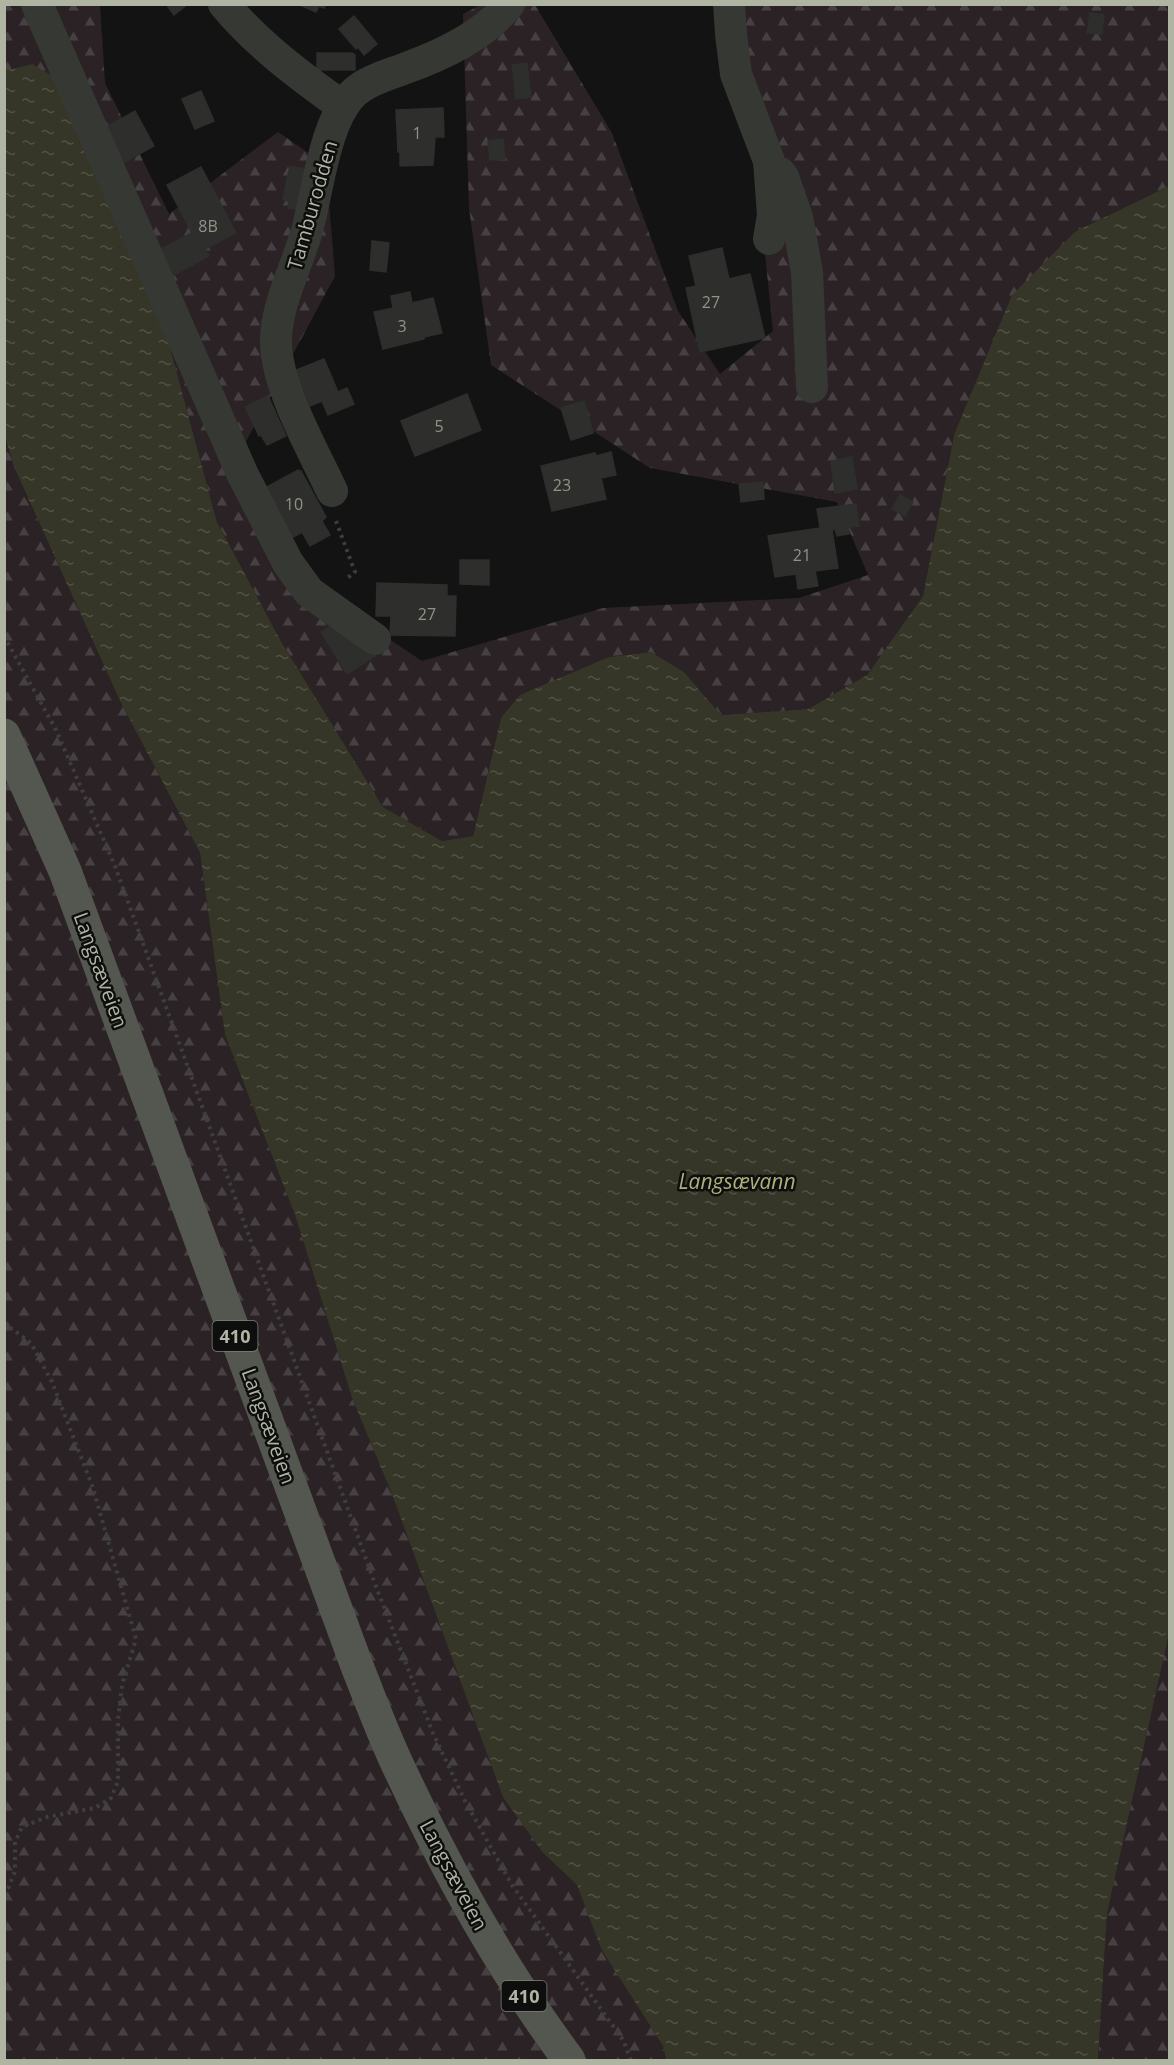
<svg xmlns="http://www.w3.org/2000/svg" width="1174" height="2065" font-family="'Open Sans',sans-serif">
<defs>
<pattern id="forest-firs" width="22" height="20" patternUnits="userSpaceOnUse" patternTransform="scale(1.5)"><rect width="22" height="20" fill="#2b2225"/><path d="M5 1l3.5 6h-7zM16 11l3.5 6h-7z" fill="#474042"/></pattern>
<pattern id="water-ripples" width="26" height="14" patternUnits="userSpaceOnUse" patternTransform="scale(1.5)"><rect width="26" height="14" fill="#363628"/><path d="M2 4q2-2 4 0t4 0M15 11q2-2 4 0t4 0" fill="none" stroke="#515144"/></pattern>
</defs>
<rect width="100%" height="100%" fill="#121312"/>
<g fill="url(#forest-firs)">
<path d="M 5,5 L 100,5 L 105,83 L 169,214 L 278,132 L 326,165 L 335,276 L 243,447 L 305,583 L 422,661 L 603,608 L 799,598 L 868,575 L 837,502 L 650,468 L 491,365 L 469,208 L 463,14 L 480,5 L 535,5 L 612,133 L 678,311 L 720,374 L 773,331 L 739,5 L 1169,5 L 1169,186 L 1076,231 L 954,435 L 923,596 L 867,675 L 808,709 L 721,715 L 684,672 L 651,652 L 609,657 L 501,718 L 473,836 L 442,841 L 383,807 L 282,643 L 217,522 L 167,336 L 32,64 L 5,71 Z"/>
<path d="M 4,433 L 14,467 L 120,701 L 200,853 L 225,1035 L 295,1215 L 352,1398 L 544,1854 L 577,1885 L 601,1949 L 663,2046 L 666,2060 L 5,2060 Z"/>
<path d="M 1169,1628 L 1169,2060 L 1098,2060 L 1107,1914 Z"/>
</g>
<path fill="url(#water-ripples)" d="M 32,64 L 61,81 L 167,336 L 217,522 L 282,643 L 383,807 L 442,841 L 473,836 L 501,718 L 520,695 L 609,657 L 651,652 L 684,672 L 721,715 L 808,709 L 867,675 L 923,596 L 954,435 L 1012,295 L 1076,231 L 1169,186 L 1170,1628 L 1107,1914 L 1098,2060 L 666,2060 L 663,2046 L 601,1949 L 577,1885 L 544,1854 L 503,1797 L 392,1494 L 352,1398 L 295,1215 L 225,1035 L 200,853 L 120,701 L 14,467 L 4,433 L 4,71 Z"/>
<g fill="#2e2f2d" stroke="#2d2f2c" stroke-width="1.5">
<path d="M 166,4 L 188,4 L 174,15 Z"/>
<path d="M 298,4 L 326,4 L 324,8 L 319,6 L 316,12 Z"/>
<path d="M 1090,13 L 1104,15 L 1102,34 L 1087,33 Z"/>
<path d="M 354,16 L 377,44 L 364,55 L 358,47 L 356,49 L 339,29 Z"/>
<path d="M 317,53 L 352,53 L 355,55 L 355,70 L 317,70 Z"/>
<path d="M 527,63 L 531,97 L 516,99 L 512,65 Z"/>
<path d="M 201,91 L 214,121 L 195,129 L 182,99 Z"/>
<path d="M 443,108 L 444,137 L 435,137 L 433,165 L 400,166 L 400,152 L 398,152 L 396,110 Z"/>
<path d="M 135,111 L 154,146 L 123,163 L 103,129 Z"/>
<path d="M 503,139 L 505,159 L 490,160 L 488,141 Z"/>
<path d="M 290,166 L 311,170 L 297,209 L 288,208 L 289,201 L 283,200 Z"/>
<path d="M 201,167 L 236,233 L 205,249 L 209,256 L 172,276 L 159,250 L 192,233 L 167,185 Z"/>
<path d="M 372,241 L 389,243 L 386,272 L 370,270 Z"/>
<path d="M 722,248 L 729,279 L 750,274 L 765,338 L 700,352 L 686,288 L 696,286 L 689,256 Z"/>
<path d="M 410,292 L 412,303 L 433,298 L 442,333 L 424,337 L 424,339 L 383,349 L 374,312 L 393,308 L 391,296 Z"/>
<path d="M 324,359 L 338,392 L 347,388 L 354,404 L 328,415 L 322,401 L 310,406 L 304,391 L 295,388 L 289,373 Z"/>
<path d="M 467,394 L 481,430 L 415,456 L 401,421 Z"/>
<path d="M 268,396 L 286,436 L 267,445 L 261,435 L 259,436 L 245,407 Z"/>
<path d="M 584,401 L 593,433 L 571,440 L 561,408 Z"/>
<path d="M 611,452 L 616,475 L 601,478 L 606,499 L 552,511 L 541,466 L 595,453 L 596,456 Z"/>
<path d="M 852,457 L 857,489 L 835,493 L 831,461 Z"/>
<path d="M 298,470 L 301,471 L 326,517 L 322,521 L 330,535 L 310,546 L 302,532 L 290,539 L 263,489 Z"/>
<path d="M 763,482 L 764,499 L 741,502 L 739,484 Z"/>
<path d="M 900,495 L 913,502 L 905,516 L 892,509 Z"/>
<path d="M 856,504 L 859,526 L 848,527 L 849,534 L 837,536 L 835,529 L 832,530 L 838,568 L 815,571 L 818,586 L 798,589 L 796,574 L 775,577 L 768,536 L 820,528 L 817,509 Z"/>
<path d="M 460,560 L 489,560 L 489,585 L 460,584 Z"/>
<path d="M 377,583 L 447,585 L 447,596 L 456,596 L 455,636 L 390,635 L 391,616 L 376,616 Z"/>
<path d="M 340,621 L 363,637 L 375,656 L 347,674 L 321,632 Z"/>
</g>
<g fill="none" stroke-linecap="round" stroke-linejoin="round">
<g stroke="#3d3f39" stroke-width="4" stroke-dasharray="3 4.5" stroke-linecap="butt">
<path d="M 336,521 L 355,572 L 345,580"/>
<path d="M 4,636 L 56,730 L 115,866 L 375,1584 L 433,1733 L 465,1801 L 512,1885 L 623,2040 L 631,2060"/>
<path d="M 4,1323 L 31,1343 L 52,1382 L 93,1488 L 136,1639 L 122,1685 L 118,1720 L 118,1781 L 111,1798 L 95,1808 L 47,1817 L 22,1827 L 15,1842 L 15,1871 L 9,1887 L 4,1889"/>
</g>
<g stroke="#363833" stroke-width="32">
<path d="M 37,4 L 242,473 L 288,563 L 309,592 L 375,639"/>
<path d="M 224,4 C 257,44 300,76 342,106"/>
<path d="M 729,4 L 731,34 L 736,74 L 769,161 L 773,215 L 769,239"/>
<path d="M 780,173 L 783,177 L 797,217 L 807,272 L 812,387"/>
<path d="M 332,491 C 313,450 277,388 276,343 C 275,308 296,268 306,234 C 318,195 324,112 360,88 C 374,78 391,74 406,68 C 442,55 485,35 509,4"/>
</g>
<path stroke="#54574f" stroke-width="33" d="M 4,735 L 65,871 L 357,1666 C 371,1701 384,1737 401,1772 C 448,1873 502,1970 569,2060"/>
</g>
<g text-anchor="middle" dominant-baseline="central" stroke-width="5" stroke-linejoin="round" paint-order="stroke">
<g font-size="16" fill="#909386">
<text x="417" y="133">1</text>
<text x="208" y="226">8B</text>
<text x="711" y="302">27</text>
<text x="402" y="326">3</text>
<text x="439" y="426">5</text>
<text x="562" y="485">23</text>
<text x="294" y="504">10</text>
<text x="802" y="555">21</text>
<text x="427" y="614">27</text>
</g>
<g fill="#0d0e0d" stroke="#7f8276" stroke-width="1.5">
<rect x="212.5" y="1321" width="45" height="30" rx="4.5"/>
<rect x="501.5" y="1981" width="45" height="30" rx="4.5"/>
</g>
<g font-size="18" font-weight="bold" fill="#b0b4a3">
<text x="235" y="1336">410</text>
<text x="524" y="1996">410</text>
</g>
<g font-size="20" fill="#b0b4a3" stroke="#0d0e0d">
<text transform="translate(312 205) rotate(-74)">Tamburodden</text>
<text transform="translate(101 970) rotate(70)">Langsæveien</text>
<text transform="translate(269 1426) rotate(70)">Langsæveien</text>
<text transform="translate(454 1875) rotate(62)">Langsæveien</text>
</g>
<g font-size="21" font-style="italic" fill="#afaf7a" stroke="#0d0e0d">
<text x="737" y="1181">Langsævann</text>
</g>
</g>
<rect width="1174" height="2065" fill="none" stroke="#b0b4a3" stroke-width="12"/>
</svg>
